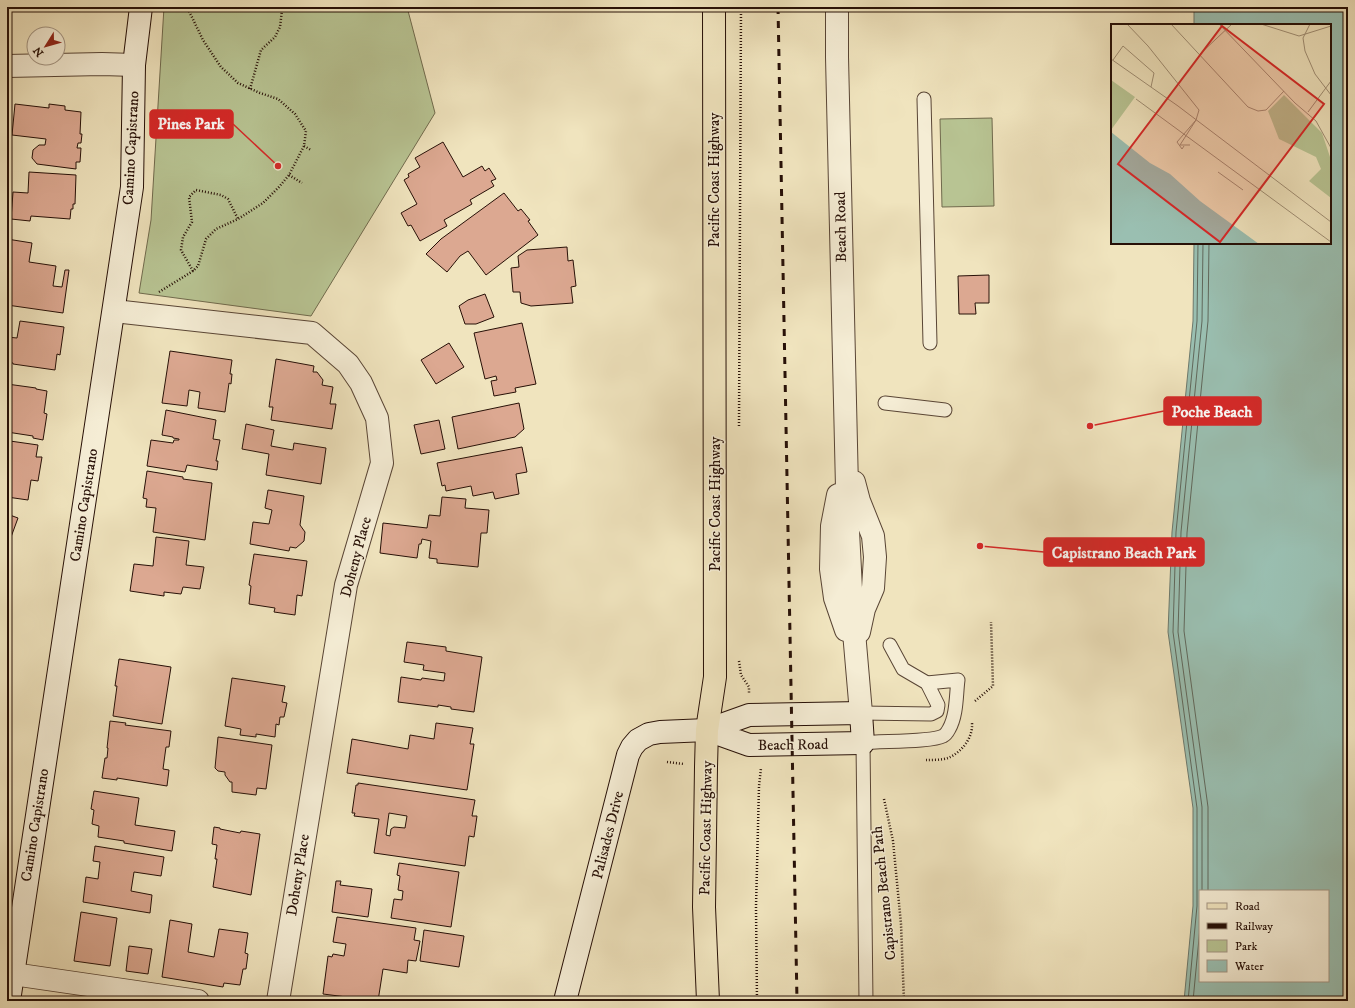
<svg xmlns="http://www.w3.org/2000/svg" width="1355" height="1008" font-family="'IM FELL DW Pica',serif">
<rect width="100%" height="100%" fill="#f0e4be"/>
<filter id="stains"><feTurbulence type="fractalNoise" baseFrequency=".005" numOctaves="4"/><feColorMatrix values="0 0 0 0 .2 0 0 0 0 .09 0 0 0 0 .02 0 0 0 .5 -.17"/></filter>
<radialGradient id="worn" r=".72"><stop offset=".6" stop-color="#630" stop-opacity="0"/><stop offset="1" stop-color="#630" stop-opacity=".3"/></radialGradient>
<g fill="#b8c493" stroke="#706a4d">
<path d="M 164,7 L 407,7 L 435,113 L 311,316 L 139,293 L 151,220 Z"/>
<path d="M 992,118 L 994,206 L 942,207 L 940,119 Z"/>
</g>
<path fill="#9abfb1" stroke="#6c796d" fill-rule="evenodd" d="M 1194,7 L 1348,7 L 1348,1001 L 1184,1001 L 1193,906 L 1193,808 L 1168,632 L 1172,532 L 1193,321 L 1194,243 L 1330,243 L 1330,25 L 1194,25 ZM 1200,891 L 1328,891 L 1328,981 L 1200,981 Z"/>
<g fill="none" stroke-linecap="round" stroke-linejoin="round">
<g stroke="#60685c" stroke-width="1">
<path d="M 1202,891 L 1202,807 L 1178,632 L 1181,532 L 1202,321 L 1203,243"/>
<path d="M 1208,891 L 1208,807 L 1184,631 L 1187,533 L 1208,321 L 1209,243"/>
<path d="M 1188,1001 L 1197,906 L 1197,808 L 1173,632 L 1176,532 L 1197,321 L 1198,243"/>
<path d="M 1193,1001 L 1200,928"/>
</g>
</g>
<g fill="#dca891" stroke="#271007" fill-rule="evenodd">
<path d="M 7,7 L 10,7 L 9,19 L 7,19 Z"/>
<path d="M 15,104 L 49,108 L 49,104 L 65,106 L 65,110 L 81,112 L 80,134 L 82,134 L 81,143 L 78,143 L 77,148 L 81,148 L 80,162 L 76,162 L 76,169 L 37,164 L 32,158 L 33,150 L 39,145 L 45,145 L 46,139 L 12,135 Z"/>
<path d="M 443,142 L 463,177 L 482,166 L 485,171 L 489,168 L 496,179 L 491,181 L 494,186 L 470,200 L 472,204 L 444,220 L 447,226 L 420,241 L 411,225 L 408,226 L 401,213 L 417,204 L 404,180 L 409,177 L 408,174 L 420,167 L 415,158 Z"/>
<path d="M 29,172 L 76,175 L 75,204 L 73,204 L 73,209 L 71,209 L 70,219 L 31,216 L 30,221 L 11,219 L 13,192 L 28,193 Z"/>
<path d="M 504,193 L 518,211 L 521,209 L 530,220 L 528,221 L 538,235 L 486,275 L 468,251 L 460,256 L 447,272 L 426,254 L 441,239 Z"/>
<path d="M 7,239 L 32,243 L 29,262 L 56,266 L 53,286 L 62,287 L 65,270 L 69,270 L 63,313 L 7,305 L 7,281 L 9,270 L 7,270 Z"/>
<path d="M 567,247 L 568,261 L 573,260 L 576,286 L 571,287 L 573,303 L 531,306 L 521,303 L 520,292 L 513,292 L 511,268 L 519,267 L 518,256 L 527,250 Z"/>
<path d="M 989,275 L 989,303 L 975,303 L 976,314 L 959,314 L 958,276 Z"/>
<path d="M 485,294 L 494,317 L 476,324 L 465,324 L 459,306 L 468,300 Z"/>
<path d="M 20,321 L 64,327 L 60,355 L 57,354 L 55,370 L 13,364 L 13,363 L 7,362 L 7,337 L 17,338 Z"/>
<path d="M 522,323 L 536,384 L 515,388 L 516,392 L 494,396 L 491,381 L 497,380 L 496,376 L 485,379 L 474,333 Z"/>
<path d="M 449,343 L 464,367 L 436,384 L 421,360 Z"/>
<path d="M 170,351 L 232,360 L 230,374 L 232,374 L 231,384 L 229,383 L 225,412 L 198,408 L 200,392 L 189,390 L 187,406 L 162,403 Z"/>
<path d="M 276,359 L 314,366 L 313,372 L 317,372 L 323,380 L 322,385 L 333,387 L 330,404 L 336,404 L 332,429 L 271,420 L 273,407 L 269,407 Z"/>
<path d="M 7,384 L 36,388 L 36,389 L 47,391 L 44,413 L 47,414 L 43,440 L 33,438 L 33,436 L 7,432 Z"/>
<path d="M 519,403 L 524,429 L 515,437 L 458,449 L 452,417 Z"/>
<path d="M 166,410 L 216,420 L 213,439 L 220,440 L 216,461 L 218,461 L 217,470 L 187,465 L 185,472 L 147,466 L 151,440 L 173,443 L 174,440 L 179,440 L 179,439 L 173,438 L 173,437 L 162,435 Z"/>
<path d="M 439,420 L 445,449 L 421,454 L 414,425 Z"/>
<path d="M 246,424 L 274,430 L 271,446 L 293,450 L 294,443 L 326,448 L 321,484 L 266,475 L 269,454 L 242,449 Z"/>
<path d="M 10,441 L 38,445 L 36,457 L 42,457 L 38,481 L 31,480 L 28,500 L 7,497 L 7,458 Z"/>
<path d="M 522,447 L 527,472 L 516,474 L 519,494 L 495,499 L 493,492 L 473,496 L 471,486 L 446,491 L 445,485 L 442,486 L 437,463 Z"/>
<path d="M 147,471 L 183,477 L 183,479 L 212,483 L 205,540 L 153,532 L 156,508 L 146,507 L 147,499 L 143,498 Z"/>
<path d="M 268,490 L 304,496 L 300,525 L 305,532 L 304,541 L 296,548 L 290,547 L 289,551 L 250,544 L 253,522 L 269,524 L 272,510 L 265,508 Z"/>
<path d="M 442,497 L 466,499 L 465,508 L 489,510 L 487,533 L 481,533 L 478,567 L 437,563 L 437,559 L 429,558 L 431,541 L 422,539 L 421,544 L 419,544 L 417,558 L 380,553 L 383,523 L 427,528 L 429,515 L 440,516 Z"/>
<path d="M 7,514 L 18,518 L 7,548 Z"/>
<path d="M 156,537 L 189,541 L 186,565 L 204,567 L 200,589 L 183,587 L 181,594 L 164,592 L 164,596 L 130,591 L 134,564 L 153,566 Z"/>
<path d="M 254,554 L 307,561 L 302,596 L 297,595 L 295,615 L 274,612 L 275,608 L 249,604 L 251,586 L 249,585 Z"/>
<path d="M 407,642 L 446,647 L 446,651 L 482,657 L 474,712 L 451,709 L 451,707 L 438,705 L 438,707 L 398,702 L 401,677 L 421,680 L 422,678 L 444,681 L 445,673 L 423,670 L 424,665 L 404,662 Z"/>
<path d="M 119,659 L 171,667 L 162,724 L 113,716 L 117,686 L 115,686 Z"/>
<path d="M 232,678 L 285,686 L 282,702 L 287,703 L 284,717 L 280,717 L 279,725 L 276,724 L 275,737 L 256,734 L 256,737 L 240,735 L 241,729 L 225,726 Z"/>
<path d="M 110,721 L 126,723 L 125,725 L 171,731 L 169,747 L 166,747 L 163,769 L 169,770 L 167,786 L 117,778 L 117,780 L 102,778 L 105,758 L 107,758 L 108,748 L 107,748 Z"/>
<path d="M 436,723 L 473,728 L 470,744 L 474,744 L 467,790 L 347,773 L 352,739 L 408,749 L 410,735 L 434,739 Z"/>
<path d="M 218,737 L 272,745 L 266,789 L 257,788 L 256,795 L 232,792 L 232,782 L 230,782 L 225,775 L 225,772 L 218,771 L 215,768 Z"/>
<path d="M 358,783 L 475,800 L 472,816 L 477,816 L 474,837 L 469,836 L 465,866 L 374,853 L 379,819 L 354,816 L 355,813 L 352,813 L 356,785 L 358,785 ZM 389,813 L 407,816 L 405,828 L 394,827 L 391,829 L 390,836 L 386,835 Z"/>
<path d="M 94,791 L 139,798 L 135,825 L 175,831 L 172,851 L 124,843 L 124,841 L 98,837 L 99,826 L 92,824 L 94,810 L 91,809 Z"/>
<path d="M 214,827 L 220,828 L 220,829 L 240,833 L 241,831 L 260,834 L 251,895 L 213,887 L 217,859 L 215,859 L 217,845 L 212,844 Z"/>
<path d="M 95,846 L 164,857 L 161,876 L 134,872 L 131,891 L 152,895 L 150,913 L 83,902 L 86,877 L 98,879 L 100,862 L 93,861 Z"/>
<path d="M 399,863 L 459,872 L 451,927 L 391,918 L 394,899 L 402,900 L 403,891 L 398,890 L 400,876 L 397,875 Z"/>
<path d="M 336,881 L 341,881 L 340,885 L 372,889 L 368,917 L 332,912 Z"/>
<path d="M 81,912 L 117,918 L 110,966 L 74,961 Z"/>
<path d="M 337,917 L 416,928 L 414,940 L 420,941 L 416,961 L 408,960 L 407,973 L 383,969 L 378,1001 L 323,994 L 328,956 L 332,957 L 333,954 L 344,956 L 346,944 L 333,942 Z"/>
<path d="M 170,920 L 192,924 L 188,952 L 214,957 L 219,929 L 248,933 L 245,953 L 248,954 L 246,969 L 243,969 L 240,985 L 224,983 L 223,987 L 162,977 Z"/>
<path d="M 424,930 L 464,936 L 459,967 L 420,961 Z"/>
<path d="M 129,946 L 152,949 L 148,974 L 126,971 Z"/>
</g>
<g fill="none" stroke-linecap="round" stroke-linejoin="round">
<defs>
<g id="lane">
<path d="M 924,99 L 930,343"/>
<path d="M 885,403 L 945,410"/>
<path d="M 861,713 L 931,714 L 937,711 L 938,705 L 927,683 L 903,669 L 890,645"/>
<path d="M 866,1001 L 863,743 C 879,741 932,742 943,736 C 945,735 948,731 949,729 C 957,715 956,695 958,680 L 927,683"/>
</g>
<g id="street">
<path d="M 837,7 L 837,57 L 848,531 L 852,609 L 861,713"/>
<path d="M 7,66 L 102,64 L 134,65"/>
<path d="M 114,311 L 312,333 L 348,364 L 361,383 L 377,418 L 382,463 L 346,585 L 278,1001"/>
<path d="M 854,482 L 859,501 L 873,536 L 875,557 L 873,588 L 864,609 L 859,632"/>
<path d="M 838,495 L 832,526 L 831,569 L 835,598 L 846,630"/>
<path d="M 13,974 L 198,1001"/>
</g>
<g id="secondary">
<path d="M 9,1001 L 132,187 L 134,65 L 141,7"/>
<path d="M 565,1001 L 628,755 L 632,747 L 638,740 L 649,734 L 660,732 L 707,730 L 749,715 L 861,713 L 863,743 L 749,745 L 707,730"/>
</g>
<path id="primary" d="M 708,1001 L 704,907 L 706,767 L 707,730 L 715,677 L 714,7"/>
</defs>
<use href="#lane" stroke="#594535" stroke-width="15"/>
<use href="#street" stroke="#594535" stroke-width="24"/>
<use href="#secondary" stroke="#271007" stroke-width="24"/>
<use href="#primary" stroke="#271007" stroke-width="24"/>
<g stroke="#271007" stroke-width="2.5" stroke-dasharray="1 2" stroke-linecap="butt">
<path d="M 250,89 L 261,50 L 275,37 L 280,27 L 282,10 L 284,7"/>
<path d="M 304,146 L 311,150"/>
<path d="M 289,175 L 302,183"/>
<path d="M 193,271 L 181,250 L 183,237 L 192,222 L 189,197 L 196,190 L 221,195 L 228,199 L 238,219"/>
<path d="M 159,292 L 193,271 L 198,266 L 206,239 L 216,229 L 238,219 L 263,203 L 279,187 L 289,175 L 304,146 L 306,131 L 295,114 L 278,99 L 260,93 L 238,83 L 221,67 L 203,40 L 187,7"/>
<path d="M 739,426 L 741,7"/>
<path d="M 739,661 L 741,675 L 749,687 L 749,693"/>
<path d="M 975,701 L 993,686 L 991,622"/>
<path d="M 926,760 C 933,760 942,760 948,758 C 962,752 973,738 972,723"/>
<path d="M 667,762 L 684,764"/>
<path d="M 884,799 L 893,841 L 901,924 L 904,1001"/>
<path d="M 757,1001 L 756,907 L 759,786 L 761,768"/>
</g>
<use href="#lane" stroke="#f5edd5" stroke-width="13"/>
<use href="#street" stroke="#f5edd5" stroke-width="22"/>
<use href="#secondary" stroke="#f5edd5" stroke-width="22"/>
<use href="#primary" stroke="#f0e4be" stroke-width="22"/>
<path stroke="#271007" stroke-width="3" stroke-dasharray="7 7" stroke-linecap="butt" d="M 778,7 L 797,1001"/>
</g>
<g text-anchor="middle" dominant-baseline="central" stroke-width="3" stroke-linejoin="round" paint-order="stroke">
<g font-size="15" fill="#271007" stroke="#f5edd5">
<text transform="translate(131 148) rotate(-87)">Camino Capistrano</text>
<text transform="translate(714 180) rotate(-90)">Pacific Coast Highway</text>
<text transform="translate(841 227) rotate(-91)">Beach Road</text>
<text transform="translate(715 504) rotate(-90)">Pacific Coast Highway</text>
<text transform="translate(84 505) rotate(-81)">Camino Capistrano</text>
<text transform="translate(356 557) rotate(-75)">Doheny Place</text>
<text transform="translate(793 745) rotate(-1)">Beach Road</text>
<text transform="translate(35 825) rotate(-81)">Camino Capistrano</text>
<text transform="translate(706 828) rotate(-89)">Pacific Coast Highway</text>
<text transform="translate(608 835) rotate(-76)">Palisades Drive</text>
<text transform="translate(298 875) rotate(-81)">Doheny Place</text>
<text transform="translate(884 893) rotate(-96)">Capistrano Beach Path</text>
</g>
</g>
<g transform="translate(1111 24)">
<rect width="220" height="220" fill="#f0e4be"/>
<path d="M 0,56 L 24,73 L 0,106 ZM 173,71 L 211,109 L 220,136 L 220,174 L 198,157 L 210,145 L 205,133 L 168,115 L 157,87 Z" fill="#b8c493"/>
<path d="M 0,108 L 39,139 L 59,150 L 89,177 L 148,220 L 0,220 Z" fill="#9abfb1"/>
<path fill="none" stroke="#a08f75" stroke-width="1" d="M 16,0 L 37,22 L 88,86 L 85,96M 60,0 L 137,83 L 147,87 L 155,86 L 173,67M 108,0 L 184,79 L 205,97 L 220,124M 150,0 L 188,12 L 220,2M 199,0 L 192,14 L 194,27 L 204,50 L 220,71M 89,30 L 121,0M 0,35 L 67,82 L 220,198M 2,36 L 12,22 L 43,49 L 40,63M 25,75 L 220,218M 197,88 L 220,57M 79,121 L 69,121 L 85,96M 73,122 L 71,125 L 66,118 L 85,96M 107,148 L 132,166"/>
<path fill="#d62828" fill-opacity="0.15" stroke="#d62828" stroke-width="2" d="M 111,2 L 213,80 L 109,218 L 7,140 Z"/>
<rect width="220" height="220" fill="none" stroke="#271007" stroke-width="2"/>
</g>
<path fill="none" stroke="#d62828" stroke-width="1.5" d="M278 166L233 124M1090 426L1164 411M980 546L1044 552"/>
<g fill="#d62828" stroke="#f5edd5" stroke-width="1.5">
<circle cx="278" cy="166" r="4"/>
<circle cx="1090" cy="426" r="4"/>
<circle cx="980" cy="546" r="4"/>
</g>
<g fill="#d62828" stroke="#d62828" stroke-width="1.5">
<rect x="150" y="110" width="83" height="28" rx="4"/>
<rect x="1164" y="397" width="97" height="28" rx="4"/>
<rect x="1044" y="538" width="160" height="28" rx="4"/>
</g>
<g font-size="16" text-anchor="middle" font-weight="bold" fill="#fff">
<text x="191" y="129">Pines Park</text>
<text x="1212" y="417">Poche Beach</text>
<text x="1124" y="558">Capistrano Beach Park</text>
</g>
<rect width="1355" height="1008" fill="none" stroke="#f0e4be" stroke-width="24"/>
<rect x="8" y="8" width="1339" height="992" fill="none" stroke="#271007" stroke-width="2"/>
<rect x="12" y="12" width="1331" height="984" fill="none" stroke="#271007"/>
<rect x="1199" y="890" width="130" height="92" fill="#f5edd5" stroke="#a39583"/>
<rect x="1207" y="903" width="20" height="6" fill="#f0e4be" stroke="#a39583"/>
<text x="1235" y="910" font-size="12" fill="#271007">Road</text>
<rect x="1207" y="923" width="20" height="6" fill="#271007" stroke="#a39583"/>
<text x="1235" y="930" font-size="12" fill="#271007">Railway</text>
<rect x="1207" y="940" width="20" height="12" fill="#b8c493" stroke="#a39583"/>
<text x="1235" y="950" font-size="12" fill="#271007">Park</text>
<rect x="1207" y="960" width="20" height="12" fill="#9abfb1" stroke="#a39583"/>
<text x="1235" y="970" font-size="12" fill="#271007">Water</text>
<g transform="translate(46 46) rotate(233)"><circle r="19" fill="#f5edd5" stroke="#a39583"/>
<path d="M0-3L7 15L0 10L-7 15Z" fill="#8f2418"/>
<text y="-6" font-size="11" font-weight="bold" text-anchor="middle" fill="#271007">N</text>
</g>
<rect width="100%" height="100%" filter="url(#stains)"/>
<rect width="100%" height="100%" fill="url(#worn)"/>
</svg>
